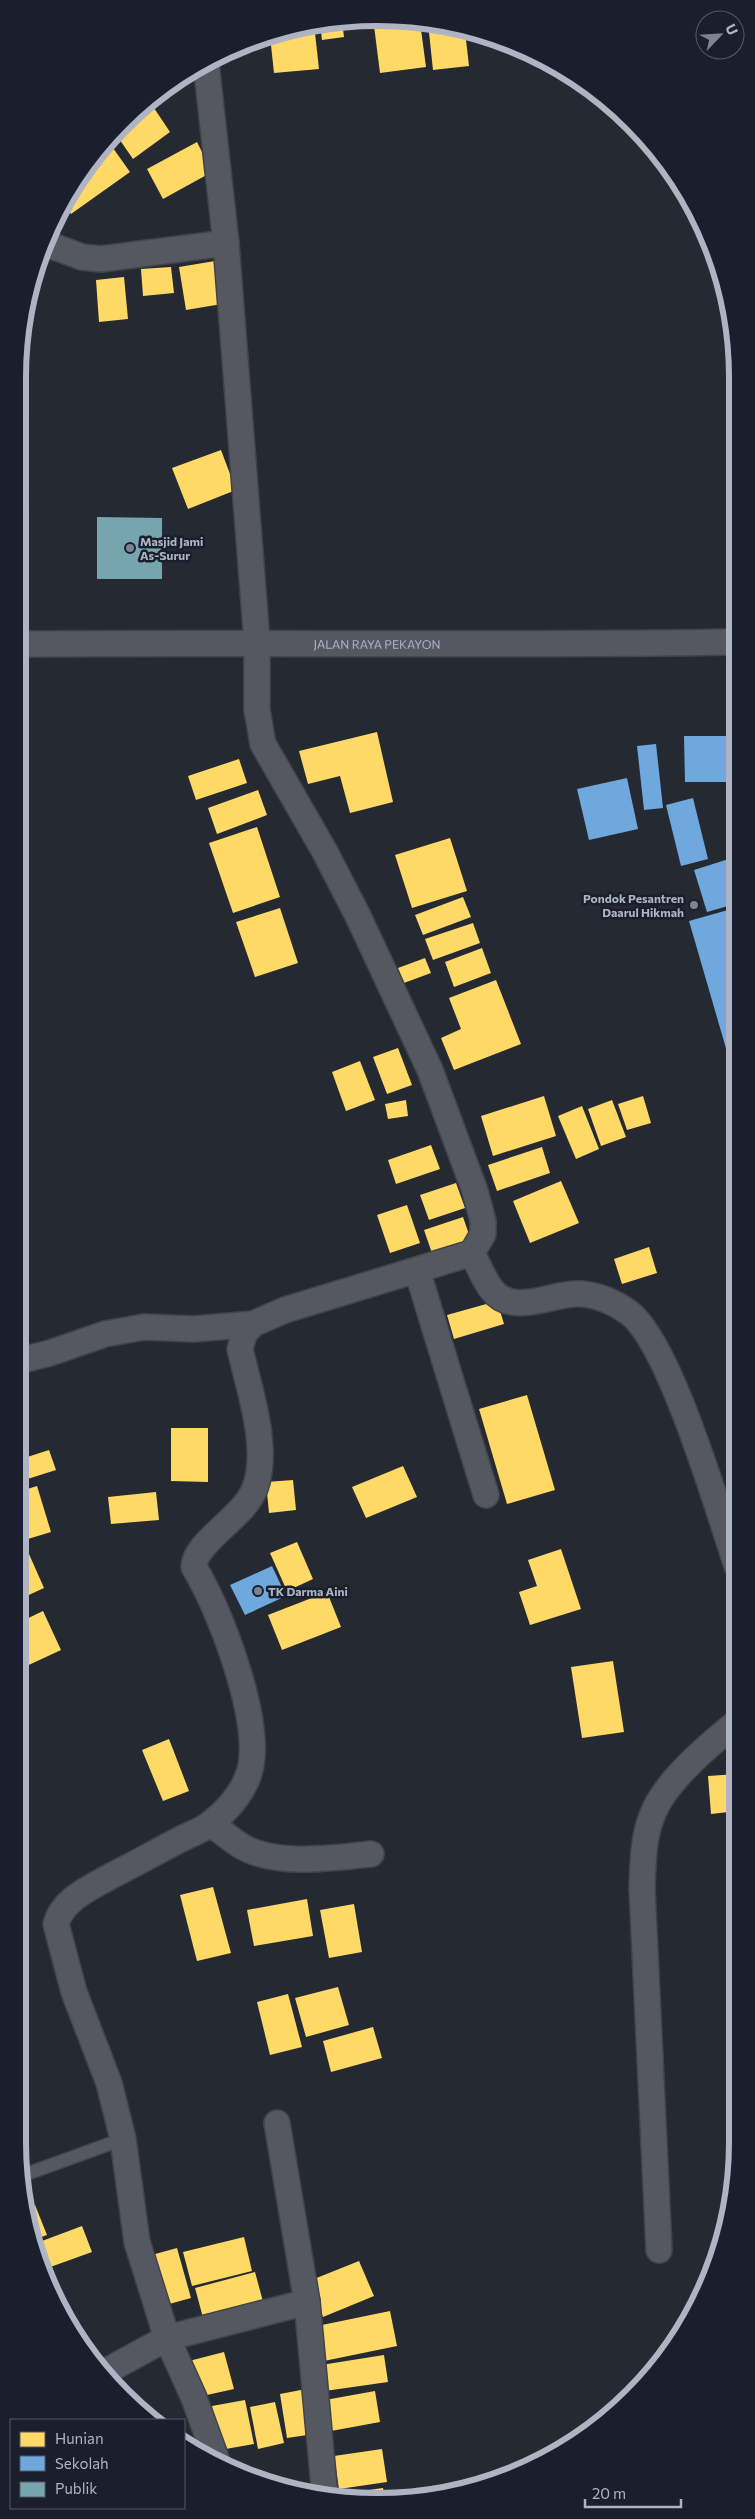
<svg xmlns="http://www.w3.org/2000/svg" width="755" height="2519" font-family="Commissioner,sans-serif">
<rect width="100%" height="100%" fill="#252932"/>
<g fill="#ffd966">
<path d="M 373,18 L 420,22 L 426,67 L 380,73 Z"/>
<path d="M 342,21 L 344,37 L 322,40 L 320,23 Z"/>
<path d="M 428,23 L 448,24 L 465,31 L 469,66 L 433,70 Z"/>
<path d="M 308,24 L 314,24 L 319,69 L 274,73 L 270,36 Z"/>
<path d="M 152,105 L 170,132 L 133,159 L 115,133 Z"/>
<path d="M 108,141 L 130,172 L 71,214 L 64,204 L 78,177 Z"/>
<path d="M 197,142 L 212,172 L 163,199 L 147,169 Z"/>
<path d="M 215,261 L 222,304 L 186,310 L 179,267 Z"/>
<path d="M 171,267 L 174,293 L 143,296 L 141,269 Z"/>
<path d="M 124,277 L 128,319 L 99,322 L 96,280 Z"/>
<path d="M 221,450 L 236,490 L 188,509 L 172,468 Z"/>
<path d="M 377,732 L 393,802 L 350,813 L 340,776 L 308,784 L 299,751 Z"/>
<path d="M 239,759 L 247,783 L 196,800 L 188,776 Z"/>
<path d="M 258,790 L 267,815 L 217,834 L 208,808 Z"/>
<path d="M 257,827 L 280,897 L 233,913 L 209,843 Z"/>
<path d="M 450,838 L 467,891 L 412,908 L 395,855 Z"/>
<path d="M 463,897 L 471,917 L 423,935 L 415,915 Z"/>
<path d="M 280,908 L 298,963 L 255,977 L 236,922 Z"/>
<path d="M 473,923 L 480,943 L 433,960 L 425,939 Z"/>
<path d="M 482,948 L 491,973 L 454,987 L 445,962 Z"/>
<path d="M 425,958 L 431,973 L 404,983 L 398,968 Z"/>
<path d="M 496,980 L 521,1044 L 454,1070 L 441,1038 L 461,1029 L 449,998 Z"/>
<path d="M 398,1048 L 412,1085 L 387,1094 L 373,1057 Z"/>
<path d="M 360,1061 L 375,1100 L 346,1111 L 332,1072 Z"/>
<path d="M 544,1096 L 556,1136 L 493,1156 L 481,1116 Z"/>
<path d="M 643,1096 L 651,1123 L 627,1130 L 618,1104 Z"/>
<path d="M 406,1100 L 408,1116 L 388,1119 L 385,1104 Z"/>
<path d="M 612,1100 L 626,1137 L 601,1146 L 588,1109 Z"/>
<path d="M 582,1106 L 599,1149 L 576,1159 L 558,1116 Z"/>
<path d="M 431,1145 L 440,1169 L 396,1184 L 388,1160 Z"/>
<path d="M 542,1147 L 550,1173 L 497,1191 L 488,1165 Z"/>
<path d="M 561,1181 L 579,1223 L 530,1243 L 513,1201 Z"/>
<path d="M 456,1183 L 465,1208 L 429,1220 L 420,1195 Z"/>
<path d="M 407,1205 L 420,1243 L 390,1253 L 377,1215 Z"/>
<path d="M 463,1217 L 473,1246 L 434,1259 L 424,1230 Z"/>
<path d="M 649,1247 L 657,1273 L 622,1284 L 614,1259 Z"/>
<path d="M 497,1301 L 504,1324 L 454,1339 L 447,1315 Z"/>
<path d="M 527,1395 L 555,1490 L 507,1504 L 479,1409 Z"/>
<path d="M 171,1428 L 208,1428 L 208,1482 L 171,1481 Z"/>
<path d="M 49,1450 L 56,1470 L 18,1482 L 18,1460 Z"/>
<path d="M 403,1466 L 417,1497 L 366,1518 L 352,1487 Z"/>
<path d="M 293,1480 L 296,1510 L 269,1513 L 266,1482 Z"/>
<path d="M 37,1486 L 51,1532 L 18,1542 L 18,1492 Z"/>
<path d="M 156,1492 L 159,1520 L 111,1524 L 108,1497 Z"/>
<path d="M 297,1542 L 313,1579 L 287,1591 L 270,1553 Z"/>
<path d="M 561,1549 L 581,1609 L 530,1625 L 519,1592 L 537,1586 L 528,1560 Z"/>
<path d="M 29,1554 L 44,1588 L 18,1600 L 18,1559 Z"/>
<path d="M 327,1592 L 341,1627 L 282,1650 L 268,1615 Z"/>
<path d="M 43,1611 L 61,1650 L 18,1670 L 18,1623 Z"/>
<path d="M 613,1661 L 624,1732 L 582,1738 L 571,1667 Z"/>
<path d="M 169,1739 L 189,1791 L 163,1801 L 142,1750 Z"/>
<path d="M 737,1774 L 737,1811 L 711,1814 L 708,1776 Z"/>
<path d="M 213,1887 L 231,1953 L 197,1961 L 180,1895 Z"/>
<path d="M 307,1899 L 313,1936 L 254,1946 L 247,1910 Z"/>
<path d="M 354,1904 L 362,1952 L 329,1958 L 320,1910 Z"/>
<path d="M 338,1987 L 349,2025 L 306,2037 L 295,1998 Z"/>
<path d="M 288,1994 L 302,2047 L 270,2055 L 257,2002 Z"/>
<path d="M 373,2027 L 382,2058 L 331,2072 L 323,2041 Z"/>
<path d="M 35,2205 L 47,2235 L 33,2240 L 24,2209 Z"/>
<path d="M 82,2226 L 92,2252 L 42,2270 L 34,2244 Z"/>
<path d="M 244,2237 L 252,2271 L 192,2286 L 183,2252 Z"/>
<path d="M 177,2248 L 191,2298 L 162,2306 L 148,2256 Z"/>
<path d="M 359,2261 L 374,2296 L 323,2317 L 309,2281 Z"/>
<path d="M 255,2272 L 265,2309 L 205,2325 L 195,2288 Z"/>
<path d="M 390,2311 L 397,2346 L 324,2361 L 317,2326 Z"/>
<path d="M 224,2352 L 234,2389 L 198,2397 L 189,2361 Z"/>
<path d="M 384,2355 L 388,2382 L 325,2391 L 321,2365 Z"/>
<path d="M 306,2389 L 314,2434 L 287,2438 L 280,2394 Z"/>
<path d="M 375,2391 L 380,2422 L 331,2431 L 325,2400 Z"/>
<path d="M 245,2400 L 254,2444 L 220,2450 L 212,2406 Z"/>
<path d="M 275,2402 L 284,2443 L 258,2449 L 250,2407 Z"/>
<path d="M 382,2449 L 387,2482 L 339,2489 L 334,2456 Z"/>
<path d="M 383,2488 L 385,2500 L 333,2499 L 333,2495 Z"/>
</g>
<g fill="#6fa8dc">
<path d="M 684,736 L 735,736 L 735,782 L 685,782 Z"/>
<path d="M 656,744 L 663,808 L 644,810 L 637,746 Z"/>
<path d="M 627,778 L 638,829 L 589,840 L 577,789 Z"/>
<path d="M 693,798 L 708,859 L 681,866 L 666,805 Z"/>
<path d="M 735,857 L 735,904 L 707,912 L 694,870 Z"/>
<path d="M 735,908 L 736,1076 L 734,1076 L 689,921 Z"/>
<path d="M 272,1566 L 286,1596 L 245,1615 L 230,1585 Z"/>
</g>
<path fill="#76a5af" d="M 97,517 L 162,518 L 162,579 L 97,579 Z"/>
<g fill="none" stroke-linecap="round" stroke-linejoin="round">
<defs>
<path id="service" d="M 21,2176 L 123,2139"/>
<g id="minor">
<path d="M 44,243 L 82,257 L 101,259 L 226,243"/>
<path id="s1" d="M 18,644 C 257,642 496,646 735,642"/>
<path d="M 472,1253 C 478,1264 484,1280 492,1290 C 514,1318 555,1291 582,1294 C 598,1295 616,1303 628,1312 C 669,1340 719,1513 737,1566"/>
<path d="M 417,1270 L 486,1495"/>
<path d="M 18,1361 L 50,1353 L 105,1334 L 144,1327 L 194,1329 L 253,1324 L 285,1310 L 472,1253 L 483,1234 L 483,1221 L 475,1191 L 430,1070 L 358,916 L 325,852 L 263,744 L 257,710 L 257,642 L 226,243 L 206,63"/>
<path d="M 211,1824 C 223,1832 235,1844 249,1850 C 283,1865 335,1858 371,1854"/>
<path d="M 277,2123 L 307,2302"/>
<path d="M 659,2250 L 642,1888 C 643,1864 643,1838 652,1816 C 664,1782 709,1745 737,1722"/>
<path d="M 103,2373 L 167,2338 L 137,2242 L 123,2139 L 109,2083 L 74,1992 L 56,1924 C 63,1899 90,1888 111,1876 C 135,1864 158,1851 181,1839 C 191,1834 203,1830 211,1823 C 231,1808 251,1783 252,1757 C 256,1706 220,1611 194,1567 C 194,1542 245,1517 255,1488 C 270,1448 249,1389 240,1349 L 244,1334 L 253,1324"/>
<path d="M 218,2464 L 194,2398 L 167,2338 L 307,2302 L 325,2497"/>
</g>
</defs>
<use href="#service" stroke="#40444a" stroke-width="15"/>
<use href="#minor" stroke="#40444a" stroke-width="28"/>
<use href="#service" stroke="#555860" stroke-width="12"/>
<use href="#minor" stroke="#555860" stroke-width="25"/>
</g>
<g fill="#7e8391" stroke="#191f2c" stroke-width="2">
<circle cx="130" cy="548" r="5"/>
<circle cx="694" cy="905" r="5"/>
<circle cx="258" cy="1591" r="5"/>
</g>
<g text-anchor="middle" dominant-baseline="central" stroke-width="5" stroke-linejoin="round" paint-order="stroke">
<g font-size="12" font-weight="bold" fill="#aeb4c4" stroke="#191f2c" text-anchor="start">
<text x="140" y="541">Masjid Jami<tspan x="140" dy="14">As-Surur</tspan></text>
<text x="684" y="898" text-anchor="end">Pondok Pesantren<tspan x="684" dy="14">Daarul Hikmah</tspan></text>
<text x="268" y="1591">TK Darma Aini</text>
</g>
<g font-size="12" fill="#aeb4c4" stroke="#191f2c">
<text stroke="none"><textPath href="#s1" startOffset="359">JALAN RAYA PEKAYON</textPath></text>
</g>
</g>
<path d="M0 0H755V2519H0ZM377 26H378A351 351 0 0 1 729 377V2142A351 351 0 0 1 378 2493H377A351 351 0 0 1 26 2142V377A351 351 0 0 1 377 26Z" fill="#191f2c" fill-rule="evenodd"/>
<path fill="none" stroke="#aeb4c4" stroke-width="6" d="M377 26H378A351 351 0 0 1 729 377V2142A351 351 0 0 1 378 2493H377A351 351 0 0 1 26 2142V377A351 351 0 0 1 377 26Z"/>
<rect x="10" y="2419" width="175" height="90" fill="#191f2c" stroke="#555b69"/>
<rect x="20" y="2432" width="25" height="15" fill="#ffd966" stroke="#555b69"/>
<text x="55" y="2444" font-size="15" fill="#aeb4c4">Hunian</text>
<rect x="20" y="2456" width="25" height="15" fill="#6fa8dc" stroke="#555b69"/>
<text x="55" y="2469" font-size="15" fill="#aeb4c4">Sekolah</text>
<rect x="20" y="2482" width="25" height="15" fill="#76a5af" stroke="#555b69"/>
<text x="55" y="2494" font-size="15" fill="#aeb4c4">Publik</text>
<g transform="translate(720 35) rotate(65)"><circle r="24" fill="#191f2c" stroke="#555b69"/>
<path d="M0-4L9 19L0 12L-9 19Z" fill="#7e8391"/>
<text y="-8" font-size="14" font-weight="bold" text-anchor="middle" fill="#aeb4c4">U</text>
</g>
<path d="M585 2499v8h96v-8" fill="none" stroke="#aeb4c4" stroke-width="2.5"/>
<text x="592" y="2499" font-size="15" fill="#aeb4c4" stroke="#191f2c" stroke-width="4" paint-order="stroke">20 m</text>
</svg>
